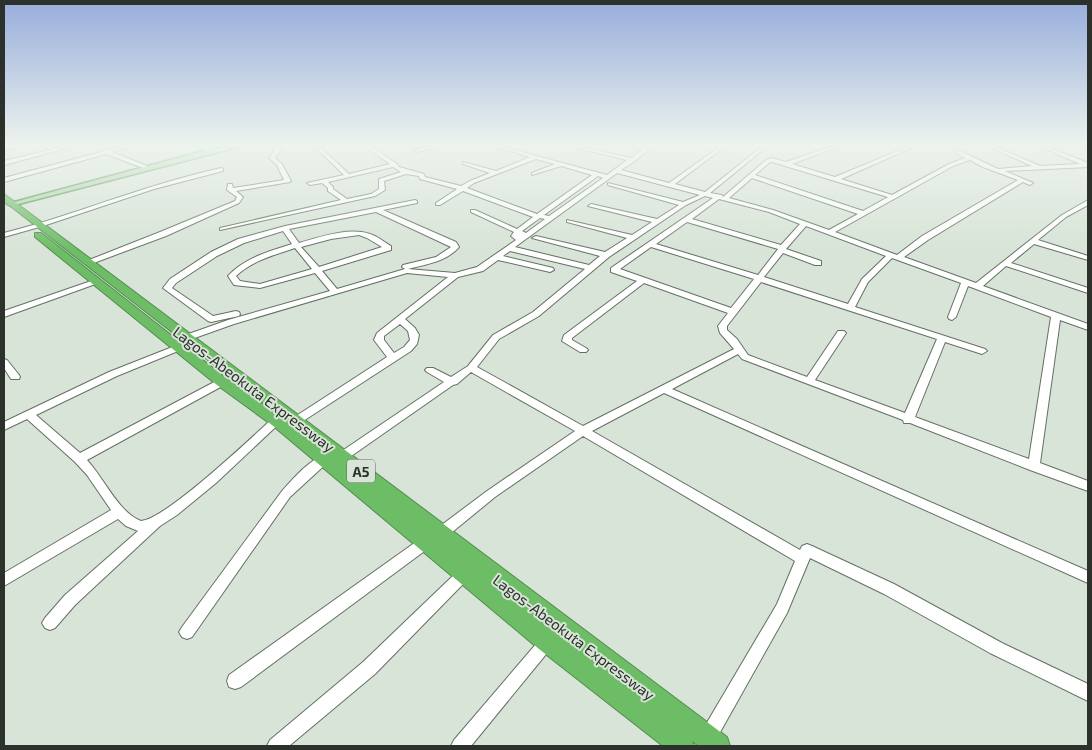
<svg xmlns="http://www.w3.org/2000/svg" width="1092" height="750" font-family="'Exo 2',sans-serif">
<rect width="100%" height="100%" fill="#d8e4d7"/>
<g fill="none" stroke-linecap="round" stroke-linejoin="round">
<defs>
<g id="minor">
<path d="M 13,145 L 21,145 L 4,151 L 4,147 Z"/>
<path d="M 70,145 L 78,145 L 4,165 L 4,161 Z"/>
<path d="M 127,145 L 135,145 L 112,152 L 147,166 L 147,168 L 143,168 L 106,154 L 4,182 L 4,178 Z"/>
<path d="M 195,145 L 201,145 L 212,151 L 207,152 Z"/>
<path d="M 270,145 L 275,145 L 281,149 L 275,158 L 282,164 L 291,181 L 290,182 L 236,191 L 243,197 L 239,203 L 166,236 L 91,264 L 85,264 L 84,262 L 160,232 L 235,201 L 237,197 L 227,190 L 228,184 L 232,184 L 233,188 L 284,180 L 277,165 L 269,158 L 275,149 Z"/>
<path d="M 313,145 L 318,145 L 349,174 L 390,164 L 363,145 L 369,145 L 397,164 L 399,167 L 424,174 L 425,177 L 461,186 L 470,181 L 490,173 L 463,164 L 463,162 L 496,171 L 530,157 L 489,145 L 496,145 L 607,175 L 627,160 L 565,145 L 573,145 L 631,158 L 642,150 L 628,145 L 645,147 L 649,145 L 654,145 L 635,161 L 621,170 L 669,183 L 722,145 L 727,145 L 675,184 L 705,192 L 764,145 L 769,145 L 710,193 L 722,195 L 723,197 L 766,160 L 772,158 L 786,162 L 836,145 L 843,145 L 792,164 L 835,177 L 912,145 L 918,145 L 841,179 L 892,195 L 949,164 L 965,158 L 956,153 L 955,152 L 958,150 L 998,169 L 1032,166 L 985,145 L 991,145 L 1040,166 L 1080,164 L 1037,145 L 1043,145 L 1088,163 L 1088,167 L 1005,171 L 1033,183 L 1030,185 L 1023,182 L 928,240 L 904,257 L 976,283 L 1062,215 L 1088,200 L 1088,205 L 1066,217 L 1038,240 L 1088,256 L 1088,260 L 1034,244 L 1011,263 L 1088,288 L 1088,293 L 1006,266 L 983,286 L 1088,324 L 1088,330 L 1060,320 L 1040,463 L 1088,481 L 1088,491 L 1030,470 L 910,423 L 904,423 L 903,420 L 742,359 L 738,354 L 672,389 L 1088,571 L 1088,583 L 664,393 L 592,431 L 800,550 L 802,546 L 807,544 L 812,546 L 894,584 L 1002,643 L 1088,684 L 1088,701 L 990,653 L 884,594 L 810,558 L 787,613 L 714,743 L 708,746 L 702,743 L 699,737 L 702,731 L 777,604 L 795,561 L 583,436 L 495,497 L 445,538 L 440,539 L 435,538 L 433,534 L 435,530 L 487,491 L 575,431 L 471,372 L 457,384 L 453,385 L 347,459 L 339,459 L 337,456 L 339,453 L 444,382 L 427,372 L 425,370 L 427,368 L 433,368 L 451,377 L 468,366 L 493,335 L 533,312 L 585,269 L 510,251 L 503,256 L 553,268 L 554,270 L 550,272 L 498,260 L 483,271 L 458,277 L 405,319 L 415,328 L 419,335 L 417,344 L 411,351 L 297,425 L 293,424 L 292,421 L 293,418 L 387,357 L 374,340 L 377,333 L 448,277 L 407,273 L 234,324 L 189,340 L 183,340 L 181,338 L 183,336 L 228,320 L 330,291 L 315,273 L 260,288 L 234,285 L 228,276 C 244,258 270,251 292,244 L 283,231 L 244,243 L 217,256 L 176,283 L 172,288 L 213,316 L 236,311 L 239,312 L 240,314 L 239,316 L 211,322 L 208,321 L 163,288 L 170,279 L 211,252 L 238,239 L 285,226 L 415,200 L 417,201 L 417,203 L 383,210 L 456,242 L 459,247 C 446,262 427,264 408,269 L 455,273 L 477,267 L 516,240 L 511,236 L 514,232 L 471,212 L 471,210 L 475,210 L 517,229 L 533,217 L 463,191 L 440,205 L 436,205 L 436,203 L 457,189 L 420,179 L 419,176 L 406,174 L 384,181 L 385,190 L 375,196 L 220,230 L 220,228 L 341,200 L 328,191 L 328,188 L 322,183 L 310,185 L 307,183 L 344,175 ZM 536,159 L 555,164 L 532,173 L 532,175 L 561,166 L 592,175 L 537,214 L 467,188 L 474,183 ZM 970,160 L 983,167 L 1018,180 L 922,236 L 897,255 L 835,232 L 953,166 ZM 770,162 L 772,162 L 888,197 L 863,211 L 755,175 ZM 393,167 L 401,172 L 379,179 L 379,189 L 371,194 L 347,199 L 333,189 L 333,187 L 328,182 ZM 617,173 L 700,195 L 683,202 L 608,183 L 608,185 L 679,205 L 657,219 L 591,204 L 588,206 L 652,222 L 632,235 L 567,220 L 567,222 L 627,238 L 605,252 L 536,236 L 532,238 L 600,256 L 589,265 L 515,247 ZM 598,176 L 603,178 L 549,216 L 544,215 ZM 752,178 L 858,214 L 829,230 L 773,210 L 729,198 ZM 705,196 L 713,198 L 611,268 L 611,272 L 637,281 L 564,335 L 562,341 L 580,352 L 586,352 L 588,350 L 586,348 L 572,340 L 572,338 L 644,283 L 728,313 L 718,326 L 720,333 L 734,349 L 583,426 L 477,367 L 499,339 L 539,316 L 609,257 L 686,205 ZM 719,199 L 769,212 L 800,224 L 781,245 L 692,219 ZM 376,212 L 451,247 L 436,257 L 403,265 L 402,267 L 405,269 L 337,289 L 322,271 L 391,250 L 391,246 C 384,242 377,236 370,234 C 348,227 320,237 299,243 L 289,229 ZM 540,218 L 545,219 L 526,233 L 522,231 ZM 687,222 L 778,249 L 758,275 L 656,244 ZM 806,226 L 886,256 L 862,279 L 848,304 L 764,277 L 783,253 L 815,265 L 821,265 L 821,261 L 786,249 ZM 359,235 L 367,238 L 382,247 L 319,267 L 301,247 L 331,239 ZM 651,247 L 754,279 L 731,308 L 620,269 ZM 295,248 L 312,269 L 260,284 L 240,281 L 236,276 C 252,261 274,255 295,248 ZM 892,258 L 961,283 L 948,317 L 949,319 L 952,320 L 956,317 L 968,286 L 1051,317 L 1029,459 L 915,417 L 945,342 L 982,354 L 987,351 L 985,349 L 855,307 L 868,282 ZM 761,282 L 937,339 L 905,413 L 815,380 L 846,333 L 844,331 L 838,331 L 807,377 L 748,355 L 737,339 L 727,330 L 727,326 ZM 400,324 L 408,331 L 410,340 L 404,347 L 394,353 L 384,340 L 384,336 Z"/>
<path d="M 438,145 L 449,145 L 417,152 L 414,150 Z"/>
<path d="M 221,168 L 223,169 L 223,171 L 154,189 L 43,226 L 4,237 L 4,233 C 15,230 26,227 37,224 C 99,205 158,182 221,168 Z"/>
<path d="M 94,280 L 97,280 L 101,282 L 4,317 L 4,311 Z"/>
<path d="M 180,344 L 183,345 L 185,347 L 183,349 L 117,376 L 36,415 L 80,453 L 218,380 L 226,380 L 227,382 L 226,384 L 87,460 C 103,477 119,513 141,521 C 166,519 251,438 273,418 L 281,418 L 282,421 L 216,483 L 177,515 L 160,526 L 75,605 L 55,628 L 50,630 L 45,628 L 42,623 L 45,618 L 65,595 L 138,531 L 126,526 L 118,519 L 4,586 L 4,573 L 111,510 L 87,475 L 75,462 L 27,419 L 4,430 L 4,422 L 109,372 Z"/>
<path d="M 4,359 L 7,360 L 19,375 L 20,377 L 19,379 L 11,379 L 4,368 Z"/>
<path d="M 323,456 L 327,457 L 329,460 L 327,463 L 290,497 L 192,637 L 187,639 L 182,637 L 179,632 L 182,627 L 282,491 C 292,480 309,460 323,456 Z"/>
<path d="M 425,537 L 430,539 L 432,543 L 430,547 L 241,687 L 235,689 L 229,687 L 227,681 L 229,675 L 420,539 Z"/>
<path d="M 464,568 L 469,570 L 471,574 L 469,578 L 375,674 L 289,746 L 267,746 L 270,740 L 363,662 L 459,570 Z"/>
<path d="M 547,635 L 552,637 L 555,642 L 552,647 L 471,746 L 451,746 L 454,740 L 542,637 Z"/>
</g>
<path id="major" d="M 234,145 L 246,145 L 11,206 L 7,204 L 200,152 Z"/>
<path id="highway" d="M 4,194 L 727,737 L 730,746 L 699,746 L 692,741 L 694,746 L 663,746 L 539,649 L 272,425 L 217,385 L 35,237 L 35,233 L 41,233 L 227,379 L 281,417 L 4,201 Z"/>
</defs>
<use href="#minor" stroke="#657064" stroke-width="2"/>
<use href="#major" stroke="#568c51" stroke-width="3"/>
<use href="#highway" stroke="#568c51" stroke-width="2"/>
<use href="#minor" fill="#fff" fill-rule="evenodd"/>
<use href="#major" fill="#a7d7a3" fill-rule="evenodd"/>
<use href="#highway" fill="#6dbd66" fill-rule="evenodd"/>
</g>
<linearGradient id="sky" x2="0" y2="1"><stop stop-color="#97addc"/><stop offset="0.58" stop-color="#edf3ed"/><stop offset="1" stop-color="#edf3ed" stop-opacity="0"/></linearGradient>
<rect width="1092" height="250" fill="url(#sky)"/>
<g text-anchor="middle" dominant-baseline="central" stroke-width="4" stroke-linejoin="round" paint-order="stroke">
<rect fill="#d8e4d7" stroke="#60675f" stroke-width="1" x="347" y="459.5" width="28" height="23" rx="4"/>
<g font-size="14" font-weight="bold" fill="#2c312b">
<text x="361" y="471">A5</text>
</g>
<g font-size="15" fill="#2c312b" stroke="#d8e4d7">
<text transform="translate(254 389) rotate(37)">Lagos-Abeokuta Expressway</text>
<text transform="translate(574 637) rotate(37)">Lagos-Abeokuta Expressway</text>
</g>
</g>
<rect width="1092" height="750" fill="none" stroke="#2c312b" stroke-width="10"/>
</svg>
